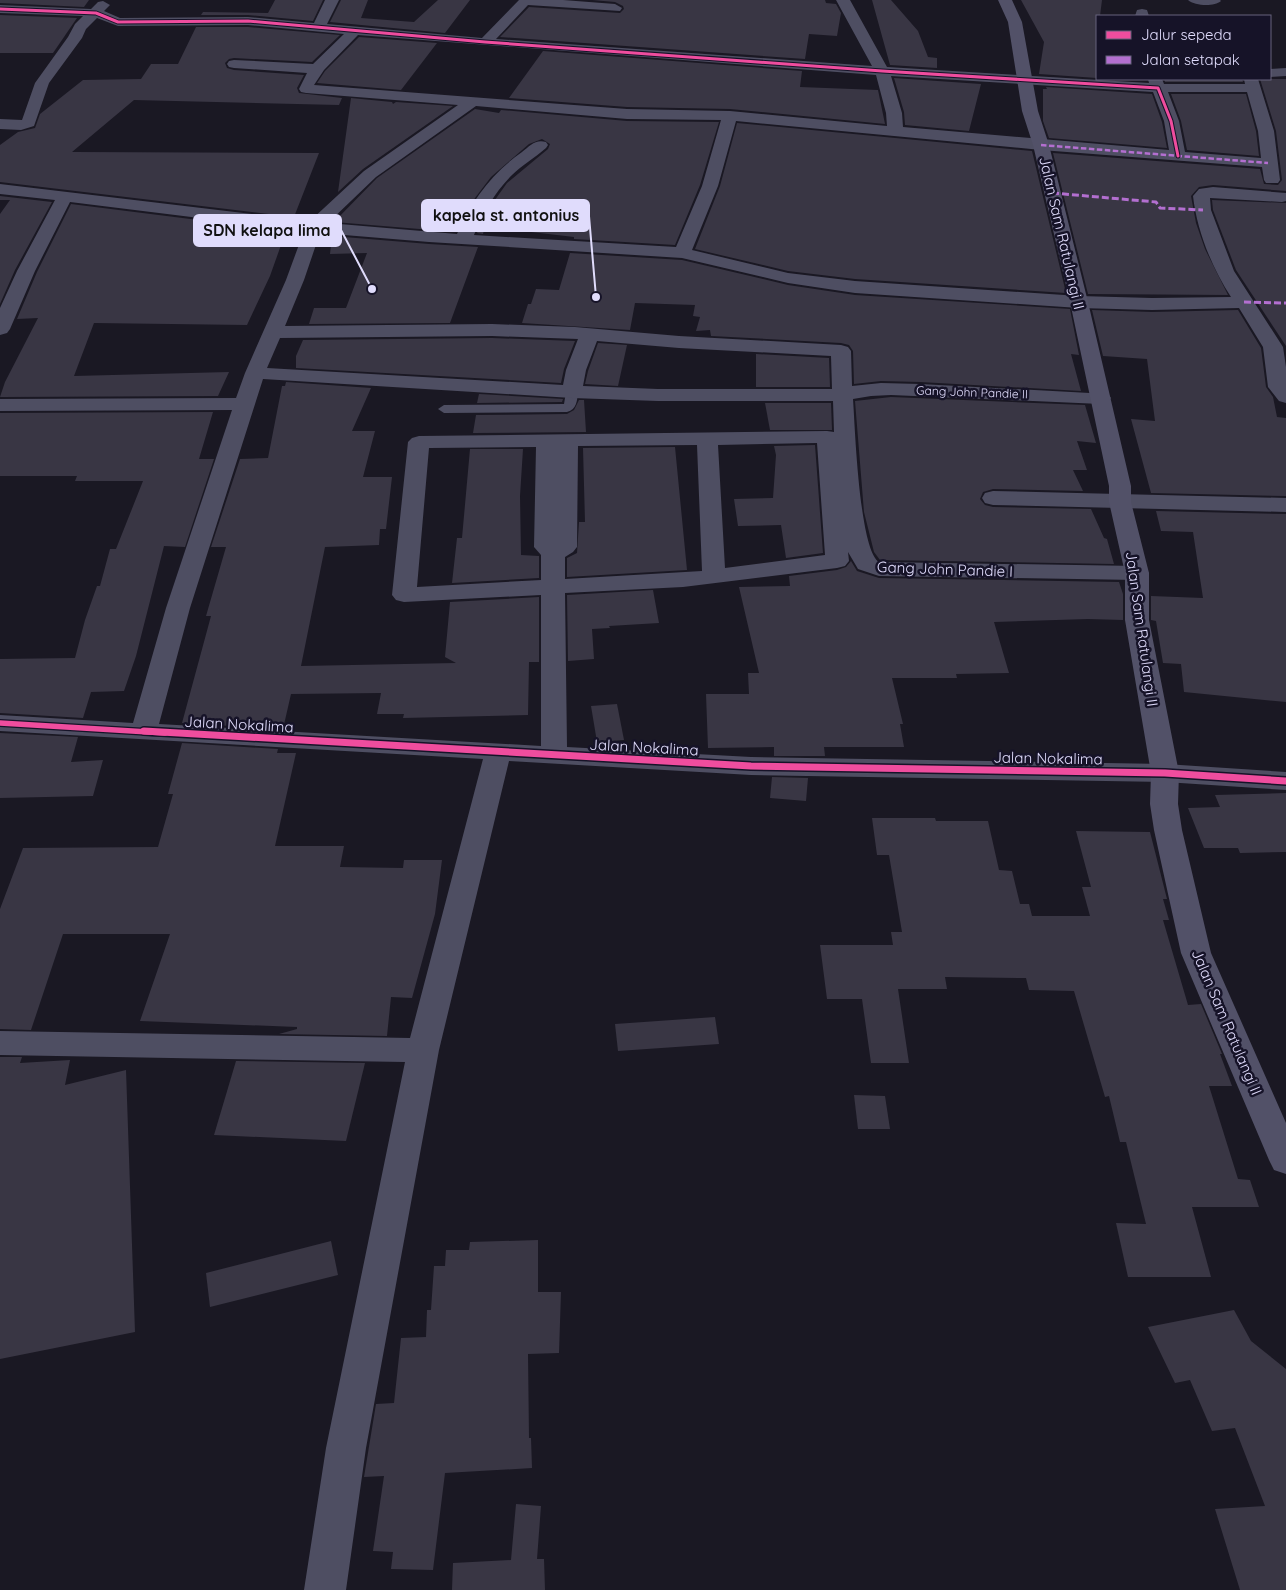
<svg xmlns="http://www.w3.org/2000/svg" width="1286" height="1590" font-family="Quicksand,sans-serif">
<rect width="100%" height="100%" fill="#1a1823"/>
<g fill="#393644">
<path d="M 0,0 L 89,0 L 84,7 L 0,3 Z"/>
<path d="M 275,0 L 323,0 L 313,21 L 248,15 L 201,15 L 203,12 L 268,13 Z"/>
<path d="M 341,0 L 368,0 L 361,18 L 414,22 L 438,0 L 470,0 L 445,33 L 330,22 Z"/>
<path d="M 592,0 L 825,0 L 826,3 L 836,4 L 841,13 L 837,36 L 809,34 L 805,59 L 500,37 L 529,7 L 620,13 L 624,9 L 623,6 L 615,2 Z"/>
<path d="M 872,0 L 891,0 L 918,31 L 928,57 L 937,58 L 937,68 L 890,65 Z"/>
<path d="M 1021,0 L 1102,0 L 1100,16 L 1097,16 L 1097,78 L 1039,74 L 1044,42 Z"/>
<path d="M 0,15 L 77,18 L 53,53 L 0,53 Z"/>
<path d="M 196,27 L 248,27 L 340,35 L 312,62 L 234,58 L 229,59 L 225,63 L 227,68 L 234,70 L 304,75 L 297,88 L 299,93 L 342,98 L 339,105 L 134,100 L 72,152 L 319,153 L 294,217 L 0,182 L 0,145 L 18,132 L 35,128 L 40,114 L 83,80 L 141,79 L 151,64 L 178,64 Z"/>
<path d="M 359,37 L 437,43 L 401,90 L 317,83 L 325,71 Z"/>
<path d="M 543,51 L 802,71 L 800,87 L 878,90 L 885,124 L 730,109 L 627,107 L 509,98 Z"/>
<path d="M 894,78 L 981,84 L 969,131 L 905,125 L 904,112 Z"/>
<path d="M 1164,79 L 1242,79 L 1243,82 L 1165,82 Z"/>
<path d="M 1260,79 L 1286,79 L 1286,191 L 1213,185 L 1199,187 L 1191,196 L 1196,223 L 1205,249 L 1228,295 L 1088,294 L 1053,153 L 1260,169 L 1264,184 L 1278,185 L 1282,180 L 1276,131 Z"/>
<path d="M 1046,87 L 1152,94 L 1162,122 L 1167,148 L 1049,138 L 1043,121 L 1043,89 L 1047,89 Z"/>
<path d="M 1171,94 L 1246,94 L 1256,131 L 1259,156 L 1187,150 L 1181,121 Z"/>
<path d="M 351,98 L 392,102 L 393,104 L 396,102 L 453,106 L 363,169 L 338,192 Z"/>
<path d="M 475,109 L 499,113 L 501,110 L 627,121 L 719,122 L 700,185 L 675,245 L 574,239 L 574,237 L 514,230 L 484,230 L 483,234 L 477,233 L 492,204 L 507,183 L 548,149 L 550,144 L 542,139 L 529,144 L 491,177 L 475,198 L 456,232 L 334,222 L 377,178 Z"/>
<path d="M 737,123 L 1032,151 L 1066,293 L 855,279 L 788,271 L 695,249 L 720,186 Z"/>
<path d="M 0,196 L 52,202 L 15,270 L 0,304 L 0,214 L 10,200 L 0,200 Z"/>
<path d="M 1212,200 L 1286,203 L 1286,346 L 1236,270 L 1213,210 Z"/>
<path d="M 71,204 L 286,231 L 270,276 L 247,325 L 94,323 L 74,376 L 229,372 L 218,396 L 0,397 L 5,382 L 38,318 L 17,319 L 37,272 Z"/>
<path d="M 332,236 L 429,244 L 478,247 L 450,323 L 309,324 L 314,308 L 346,308 L 367,253 L 330,254 Z"/>
<path d="M 570,253 L 682,260 L 788,285 L 855,295 L 1070,309 L 1079,355 L 1071,354 L 1081,391 L 920,382 L 881,381 L 854,384 L 853,351 L 849,345 L 841,343 L 711,336 L 710,330 L 696,331 L 700,317 L 693,316 L 695,305 L 635,303 L 630,330 L 522,323 L 528,304 L 531,304 L 536,289 L 559,290 Z"/>
<path d="M 1092,310 L 1152,312 L 1238,310 L 1261,348 L 1266,387 L 1273,397 L 1277,417 L 1286,418 L 1286,496 L 1151,493 L 1131,419 L 1155,421 L 1147,359 L 1103,356 Z"/>
<path d="M 492,338 L 575,341 L 564,369 L 561,383 L 296,368 L 296,356 L 303,340 Z"/>
<path d="M 598,343 L 627,345 L 618,386 L 585,384 L 588,371 Z"/>
<path d="M 756,354 L 829,358 L 830,387 L 756,387 Z"/>
<path d="M 286,382 L 371,388 L 352,431 L 375,431 L 363,477 L 392,477 L 386,529 L 380,529 L 379,545 L 325,547 L 301,666 L 456,663 L 445,657 L 450,602 L 539,597 L 539,662 L 529,662 L 528,715 L 403,718 L 404,714 L 377,714 L 381,693 L 291,694 L 283,729 L 182,723 L 211,616 L 206,616 L 226,547 L 211,547 L 240,459 L 268,458 L 282,386 L 285,386 Z"/>
<path d="M 479,394 L 563,399 L 562,402 L 477,403 Z"/>
<path d="M 891,397 L 1085,405 L 1096,443 L 1077,441 L 1087,470 L 1073,470 L 1083,491 L 993,489 L 983,492 L 980,499 L 985,505 L 993,507 L 1091,509 L 1104,538 L 1107,539 L 1114,564 L 880,560 L 874,552 L 864,512 L 855,401 Z"/>
<path d="M 579,400 L 584,400 L 586,432 L 473,433 L 476,415 L 567,414 L 574,410 Z"/>
<path d="M 765,403 L 831,403 L 832,430 L 770,430 Z"/>
<path d="M 213,412 L 199,459 L 214,459 L 185,547 L 164,546 L 136,656 L 124,691 L 91,692 L 83,718 L 0,713 L 0,659 L 75,658 L 85,620 L 97,586 L 100,586 L 110,549 L 116,549 L 143,481 L 75,481 L 77,476 L 0,476 L 0,413 Z"/>
<path d="M 815,445 L 823,553 L 786,558 L 781,525 L 738,526 L 734,499 L 773,498 L 776,455 L 774,446 Z"/>
<path d="M 675,447 L 687,570 L 567,577 L 567,558 L 577,553 L 579,522 L 585,522 L 583,448 Z"/>
<path d="M 470,449 L 523,449 L 520,496 L 521,555 L 539,556 L 539,578 L 452,583 L 457,538 L 462,538 Z"/>
<path d="M 1156,511 L 1286,514 L 1286,702 L 1184,692 L 1181,664 L 1163,663 L 1156,621 L 1151,620 L 1151,596 L 1203,598 L 1193,532 L 1161,531 Z"/>
<path d="M 851,561 L 857,571 L 879,578 L 1119,582 L 1123,594 L 1123,620 L 1088,619 L 994,622 L 1009,673 L 956,674 L 957,678 L 892,678 L 903,724 L 900,724 L 904,747 L 824,747 L 825,756 L 774,756 L 774,747 L 708,748 L 706,694 L 749,694 L 748,673 L 759,673 L 739,587 L 790,586 L 789,576 L 837,570 L 846,567 Z"/>
<path d="M 653,590 L 659,623 L 609,626 L 610,628 L 592,629 L 594,659 L 568,661 L 567,595 Z"/>
<path d="M 617,704 L 624,740 L 597,742 L 591,706 Z"/>
<path d="M 0,733 L 78,737 L 71,762 L 103,760 L 93,796 L 0,798 Z"/>
<path d="M 182,743 L 278,749 L 277,753 L 296,753 L 275,846 L 344,846 L 340,867 L 403,868 L 404,860 L 442,860 L 435,914 L 412,998 L 391,997 L 387,1036 L 279,1034 L 297,1029 L 297,1027 L 140,1021 L 170,934 L 63,934 L 31,1030 L 0,1029 L 0,909 L 23,848 L 158,847 L 173,794 L 168,794 Z"/>
<path d="M 772,777 L 808,778 L 806,801 L 770,798 Z"/>
<path d="M 1286,793 L 1286,852 L 1240,853 L 1238,848 L 1204,848 L 1188,808 L 1220,807 L 1215,795 Z"/>
<path d="M 872,818 L 935,818 L 936,821 L 988,821 L 999,870 L 1012,871 L 1020,904 L 1029,904 L 1032,916 L 1090,916 L 1082,887 L 1091,887 L 1076,831 L 1150,832 L 1167,899 L 1163,899 L 1169,920 L 1163,920 L 1188,1005 L 1201,1004 L 1222,1054 L 1220,1054 L 1232,1086 L 1209,1086 L 1238,1179 L 1250,1180 L 1259,1207 L 1192,1207 L 1211,1277 L 1128,1277 L 1116,1223 L 1146,1224 L 1126,1142 L 1120,1142 L 1109,1096 L 1105,1097 L 1074,991 L 1029,990 L 1026,978 L 945,977 L 947,989 L 898,989 L 909,1063 L 871,1063 L 862,999 L 827,999 L 820,945 L 893,945 L 891,932 L 902,932 L 889,855 L 877,855 Z"/>
<path d="M 715,1017 L 719,1044 L 618,1051 L 615,1024 Z"/>
<path d="M 0,1057 L 22,1057 L 20,1063 L 70,1060 L 65,1085 L 126,1070 L 135,1332 L 0,1359 Z"/>
<path d="M 236,1061 L 365,1063 L 346,1141 L 214,1135 Z"/>
<path d="M 854,1095 L 885,1096 L 890,1129 L 858,1129 Z"/>
<path d="M 538,1240 L 538,1292 L 561,1292 L 559,1353 L 528,1354 L 529,1438 L 531,1438 L 532,1468 L 445,1473 L 433,1570 L 391,1569 L 393,1552 L 373,1551 L 384,1476 L 364,1477 L 376,1404 L 394,1403 L 401,1338 L 426,1337 L 427,1310 L 431,1310 L 434,1266 L 445,1266 L 446,1250 L 469,1250 L 470,1242 Z"/>
<path d="M 331,1241 L 338,1275 L 210,1307 L 206,1273 Z"/>
<path d="M 1234,1310 L 1251,1341 L 1286,1369 L 1286,1590 L 1240,1590 L 1215,1509 L 1265,1506 L 1235,1428 L 1212,1431 L 1190,1380 L 1175,1383 L 1148,1327 Z"/>
<path d="M 516,1504 L 541,1506 L 537,1559 L 544,1559 L 545,1590 L 452,1590 L 453,1563 L 511,1560 Z"/>
</g>
<g fill="none" stroke-linecap="round" stroke-linejoin="round">
<path fill="#4e4e62" fill-rule="evenodd" d="M 572,388 L 578,392 C 577,401 577,409 567,412 L 444,413 L 438,409 L 444,405 L 564,404 L 566,392 Z"/>
<g fill="#4e4e62" fill-rule="evenodd">
<path d="M 325,0 L 339,0 L 327,24 L 482,38 L 519,0 L 563,0 L 615,4 L 622,8 L 620,11 L 528,5 L 496,39 L 872,66 L 836,0 L 850,0 L 887,67 L 1149,83 L 1148,79 L 1162,79 L 1164,84 L 1245,84 L 1244,79 L 1258,79 L 1274,131 L 1280,180 L 1278,183 L 1266,183 L 1264,180 L 1262,167 L 1041,150 L 736,121 L 718,186 L 692,250 L 788,273 L 855,281 L 1079,296 L 1152,298 L 1231,297 C 1212,268 1197,231 1193,196 L 1199,189 L 1213,187 L 1286,193 L 1286,201 L 1282,202 L 1210,198 L 1211,210 L 1234,271 L 1283,347 L 1286,367 L 1286,403 L 1279,401 L 1268,387 L 1263,347 L 1239,308 L 1152,310 L 1079,308 L 855,293 L 788,283 L 682,258 L 429,242 L 320,233 L 304,280 L 285,326 L 492,324 L 575,327 L 679,336 L 841,345 L 848,347 L 851,351 L 852,386 L 881,383 L 920,384 L 1108,394 L 1111,398 L 1108,402 L 1101,404 L 891,395 L 871,396 L 853,399 C 855,425 859,550 879,562 L 1137,566 L 1145,568 L 1149,573 L 1145,578 L 1137,580 L 879,576 L 858,569 L 848,552 L 849,561 L 845,566 L 837,568 L 683,587 L 565,593 L 567,747 L 751,757 L 1165,764 L 1286,772 L 1286,790 L 1165,782 L 751,775 L 509,761 L 439,1050 L 366,1448 L 346,1590 L 304,1590 L 326,1448 L 405,1062 L 0,1055 L 0,1031 L 410,1038 L 483,759 L 0,731 L 0,715 L 133,723 L 166,608 L 232,410 L 0,411 L 0,399 L 236,398 L 245,373 L 286,280 L 304,231 L 70,202 L 35,271 L 10,329 L 7,333 L 0,335 L 0,308 L 17,271 L 55,200 L 0,194 L 0,184 L 310,221 L 364,171 L 458,105 L 306,93 L 301,92 L 299,89 L 307,73 L 234,68 L 229,67 L 227,64 L 229,61 L 234,60 L 313,64 L 344,34 L 248,25 L 118,26 L 97,18 L 86,29 L 82,38 L 49,83 L 34,126 L 21,130 L 0,129 L 0,119 L 22,120 L 35,83 L 68,37 L 75,24 L 83,16 L 0,13 L 0,5 L 91,9 L 98,2 L 103,1 L 110,5 L 104,11 L 120,18 L 248,17 L 314,23 ZM 358,35 L 876,75 L 886,113 L 887,126 L 730,111 L 627,109 L 314,85 L 324,70 ZM 891,76 L 1153,92 L 1164,121 L 1169,150 L 903,127 L 902,113 ZM 1168,92 L 1247,92 L 1258,131 L 1261,158 L 1185,152 L 1179,121 ZM 476,106 L 627,119 L 721,120 L 702,186 L 676,247 L 474,235 C 483,213 495,192 512,175 C 522,165 535,158 546,148 L 548,145 L 546,142 C 535,139 530,146 522,152 C 492,173 472,200 457,234 L 328,223 L 376,177 ZM 492,336 L 578,339 L 566,370 L 563,385 L 267,368 L 280,338 ZM 597,341 L 679,348 L 831,356 L 832,389 L 658,389 L 583,386 L 586,370 ZM 263,379 L 572,398 L 658,401 L 833,401 L 834,432 L 827,431 L 419,436 L 412,438 L 408,442 L 392,595 L 396,600 L 404,602 L 541,595 L 541,746 L 159,724 L 190,608 ZM 817,443 L 825,555 L 725,568 L 718,445 ZM 697,445 L 702,571 L 565,579 L 565,557 L 573,552 L 577,547 L 578,446 ZM 536,447 L 534,547 L 541,555 L 541,580 L 417,587 L 429,448 Z"/>
<path d="M 1188,0 L 1220,0 L 1221,1 C 1214,7 1195,6 1188,0 Z"/>
<path d="M 1142,9 L 1147,10 L 1149,16 L 1135,16 L 1137,10 Z"/>
<path d="M 1286,68 L 1286,76 L 1270,77 L 1270,69 Z"/>
<path d="M 993,491 L 1286,498 L 1286,512 L 993,505 L 985,503 L 982,498 L 985,493 Z"/>
</g>
<path fill="#525168" fill-rule="evenodd" d="M 998,0 L 1012,0 L 1022,22 L 1038,111 L 1049,145 L 1088,302 L 1131,486 L 1131,502 L 1149,573 L 1149,620 L 1179,773 L 1178,804 L 1182,830 L 1211,953 L 1286,1123 L 1286,1174 L 1274,1170 L 1269,1160 L 1181,953 L 1154,830 L 1150,804 L 1151,773 L 1125,620 L 1125,573 L 1109,502 L 1109,486 L 1070,302 L 1033,145 L 1022,111 L 1008,22 Z"/>
<path stroke="#b36fd0" stroke-width="2.5" stroke-dasharray="5.5 2.5" stroke-linecap="butt" d="M 1041,145 L 1268,163"/>
<g stroke="#b36fd0" stroke-width="3" stroke-dasharray="7 3" stroke-linecap="butt">
<path d="M 1052,193 L 1156,202 L 1160,208 L 1203,210"/>
<path d="M 1244,302 L 1286,303"/>
</g>
<defs>
<path id="cycleway-far2" d="M 0,9 L 96,13 L 118,22 L 248,21 L 485,42 L 882,71 L 1158,88 L 1171,121 L 1178,156"/>
<path id="cycleway-far1" d="M 0,723 L 165,733"/>
<path id="cycleway" d="M 144,731 L 751,766 L 1165,773 L 1286,781"/>
</defs>
<use href="#cycleway-far2" stroke="#161328" stroke-width="5"/>
<use href="#cycleway-far1" stroke="#161328" stroke-width="8"/>
<use href="#cycleway" stroke="#161328" stroke-width="10"/>
<use href="#cycleway-far2" stroke="#ef4d9e" stroke-width="3"/>
<use href="#cycleway-far1" stroke="#ef4d9e" stroke-width="5.5"/>
<use href="#cycleway" stroke="#ef4d9e" stroke-width="7"/>
</g>
<g text-anchor="middle" dominant-baseline="central" stroke-width="5" stroke-linejoin="round" paint-order="stroke">
<g font-size="12" fill="#e0dcfc" stroke="#161328">
<text transform="translate(972 392) rotate(2)">Gang John Pandie II</text>
</g>
<g font-size="15" fill="#e0dcfc" stroke="#161328">
<text transform="translate(1062 233) rotate(77)">Jalan Sam Ratulangi II</text>
<text transform="translate(945 569) rotate(2)">Gang John Pandie I</text>
<text transform="translate(1142 629) rotate(82)">Jalan Sam Ratulangi II</text>
<text transform="translate(239 724) rotate(3)">Jalan Nokalima</text>
<text transform="translate(644 747) rotate(3)">Jalan Nokalima</text>
<text transform="translate(1048 758) rotate(1)">Jalan Nokalima</text>
<text transform="translate(1227 1022) rotate(67)">Jalan Sam Ratulangi II</text>
</g>
</g>
<path fill="none" stroke="#e0dcfc" stroke-width="2" d="M596 297L589 216M372 289L341 230"/>
<g fill="#e0dcfc" stroke="#161328" stroke-width="2">
<circle cx="596" cy="297" r="5"/>
<circle cx="372" cy="289" r="5"/>
</g>
<g fill="#e0dcfc" stroke="#e0dcfc" stroke-width="2">
<rect x="422" y="200" width="167" height="31" rx="5"/>
<rect x="194" y="215" width="147" height="31" rx="5"/>
</g>
<g font-size="16" text-anchor="middle" font-weight="bold" fill="#111">
<text x="506" y="221">kapela st. antonius</text>
<text x="267" y="236">SDN kelapa lima</text>
</g>
<rect x="1096" y="15" width="175" height="65" fill="#161328" stroke="#67637d"/>
<rect x="1106" y="31" width="25" height="8" fill="#ef4d9e" stroke="#67637d"/>
<text x="1141" y="40" font-size="15" fill="#e0dcfc">Jalur sepeda</text>
<rect x="1106" y="56" width="25" height="8" fill="#b36fd0" stroke="#67637d"/>
<text x="1141" y="65" font-size="15" fill="#e0dcfc">Jalan setapak</text>
</svg>
